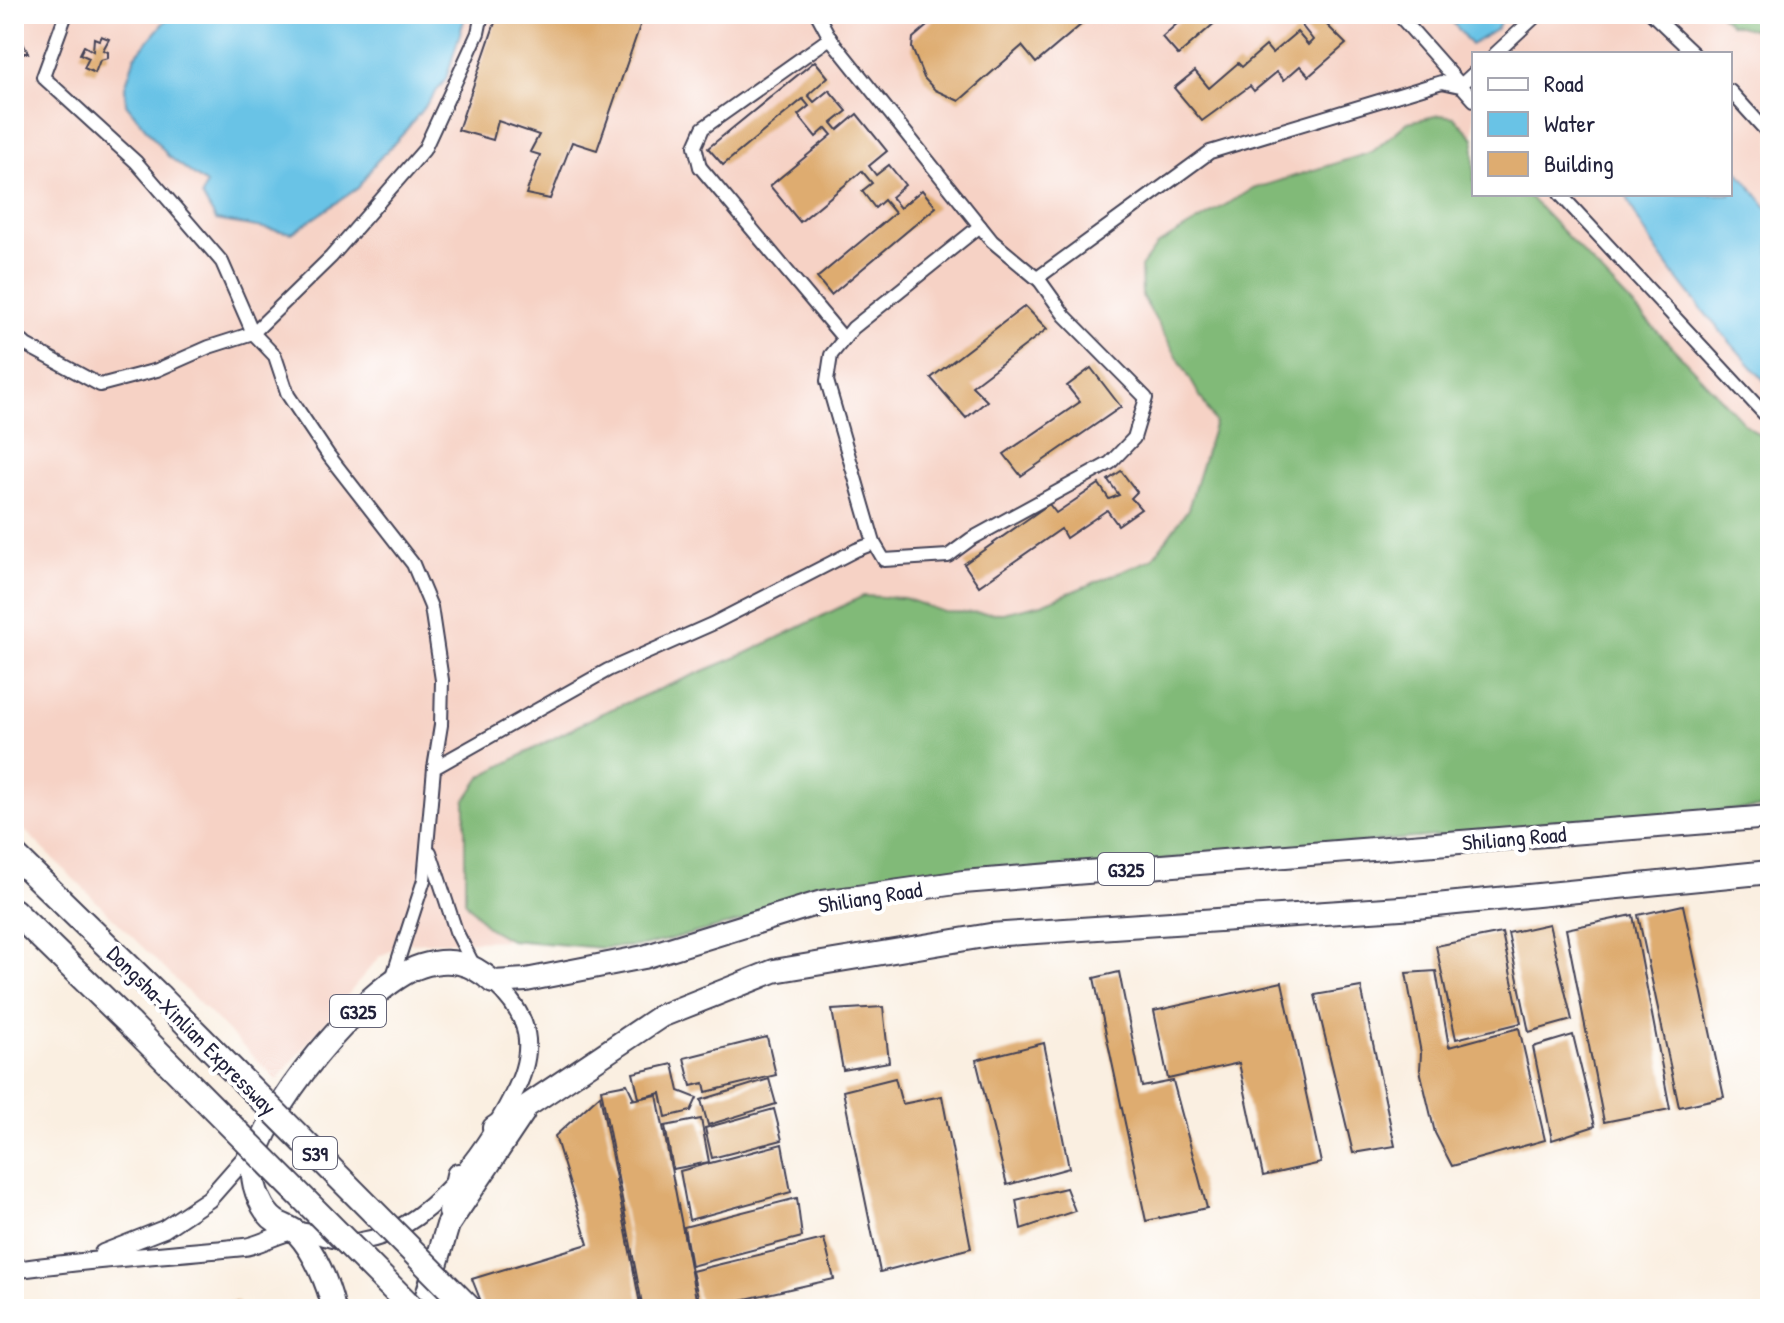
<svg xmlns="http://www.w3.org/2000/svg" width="1784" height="1323" font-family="'Patrick Hand',sans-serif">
<rect width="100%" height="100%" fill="#fff"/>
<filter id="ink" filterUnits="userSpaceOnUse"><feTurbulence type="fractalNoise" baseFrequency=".0125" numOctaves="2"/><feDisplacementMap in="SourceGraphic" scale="16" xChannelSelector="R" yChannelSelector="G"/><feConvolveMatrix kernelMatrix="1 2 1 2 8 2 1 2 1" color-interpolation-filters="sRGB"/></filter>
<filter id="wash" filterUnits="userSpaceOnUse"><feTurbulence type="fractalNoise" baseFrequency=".006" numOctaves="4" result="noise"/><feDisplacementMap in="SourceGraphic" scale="32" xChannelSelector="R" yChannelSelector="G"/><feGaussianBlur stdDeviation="1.8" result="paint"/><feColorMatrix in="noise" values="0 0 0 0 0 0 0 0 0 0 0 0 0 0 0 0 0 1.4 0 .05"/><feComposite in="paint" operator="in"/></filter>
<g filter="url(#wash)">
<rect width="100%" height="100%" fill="#faefe1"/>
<path fill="#f6d2c5" d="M 14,14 L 1720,14 L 1730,24 L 1759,31 L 1770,26 L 1770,444 L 1744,423 L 1527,194 L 1730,194 L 1730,54 L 1474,54 L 1474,138 L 1453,117 L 1408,122 L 1372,152 L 1253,189 L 1157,245 L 1142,296 L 1215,422 L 1188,509 L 1152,559 L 1042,604 L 1003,613 L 944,612 L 904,598 L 863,596 L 749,652 L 600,714 L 483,776 L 487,927 L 510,940 L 408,943 L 380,956 L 277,1080 L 14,820 Z"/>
<g fill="#81ba78" stroke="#526e5a" stroke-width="2">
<path d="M 1720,14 L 1770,14 L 1770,26 L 1759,31 L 1730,24 Z"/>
<path d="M 1440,115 L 1454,117 L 1474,138 L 1474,194 L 1527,194 L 1744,423 L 1770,444 L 1770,807 L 889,884 L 644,946 L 601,948 L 510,940 L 487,927 L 465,901 L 465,801 L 482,776 L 600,714 L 749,652 L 863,596 L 904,598 L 944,612 L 1003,613 L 1042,604 L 1152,559 L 1188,509 L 1215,422 L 1142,296 L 1141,267 L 1157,245 L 1253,189 L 1372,152 L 1408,122 Z"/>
</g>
<g fill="#69c3e6" stroke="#467290" stroke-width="2">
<path d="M 171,14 L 466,14 L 446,79 L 403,134 L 376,162 L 358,188 L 292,233 L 216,220 L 202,196 L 206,184 L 168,156 L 126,104 L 125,87 L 135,56 Z"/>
<path d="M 1446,14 L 1504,14 L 1497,29 L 1471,45 Z"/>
<path d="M 1730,161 L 1770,211 L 1770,387 C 1726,338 1648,254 1626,194 L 1730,194 Z"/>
</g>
<g id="blocks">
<g fill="#deac70">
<path d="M 498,14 L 644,14 L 597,150 L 572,142 L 550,199 L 526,194 L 540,155 L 530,152 L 539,135 L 498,121 L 493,140 L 458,130 Z"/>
<path d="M 941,14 L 1076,14 L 1083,23 L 1036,63 L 1022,46 L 959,101 L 935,90 L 924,78 L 912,48 L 913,38 Z"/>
<path d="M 1188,14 L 1225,14 L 1178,55 L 1162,37 Z"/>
<path d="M 1316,14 L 1346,44 L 1309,76 L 1300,66 L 1284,80 L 1277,72 L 1254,91 L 1250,86 L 1202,121 L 1174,88 L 1195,71 L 1209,88 L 1238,63 L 1242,67 L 1266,46 L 1272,53 L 1297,32 L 1308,45 L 1313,40 L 1302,26 Z"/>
<path d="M 14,31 L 17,31 L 28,53 L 14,53 Z"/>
<path d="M 101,36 L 109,39 L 103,50 L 108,52 L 108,58 L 100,60 L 95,73 L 84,68 L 89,58 L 80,54 L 84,46 L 93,51 L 94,38 L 99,40 Z"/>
<path d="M 815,61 L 828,77 L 808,95 L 814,102 L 829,90 L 847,111 L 832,123 L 838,130 L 857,114 L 887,151 L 869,166 L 876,175 L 889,165 L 905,185 L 891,197 L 900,208 L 922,190 L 936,207 L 831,295 L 817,278 L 895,213 L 884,200 L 875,208 L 862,191 L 872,183 L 862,171 L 800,222 L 770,186 L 832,135 L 826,128 L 816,137 L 798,115 L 809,106 L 803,99 L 723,165 L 708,148 Z"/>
<path d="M 1025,306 L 1047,329 L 972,386 L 987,401 L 966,418 L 931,378 Z"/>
<path d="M 1091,368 L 1121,407 L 1021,476 L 1004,454 L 1080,402 L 1067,386 Z"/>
<path d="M 1121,471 L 1137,492 L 1131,498 L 1141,509 L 1118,525 L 1107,510 L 1066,538 L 1061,529 L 979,586 L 964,564 L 1049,504 L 1056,513 L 1099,484 L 1109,499 L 1119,495 L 1108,480 Z"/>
<path d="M 1683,905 L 1724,1097 L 1679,1107 L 1638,915 Z"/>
<path d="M 1633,915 L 1670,1109 L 1604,1122 L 1566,929 Z"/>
<path d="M 1549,924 L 1572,1020 L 1529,1032 L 1508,933 Z"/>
<path d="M 1502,933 L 1521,1023 L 1456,1039 L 1436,946 Z"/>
<path d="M 1436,971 L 1449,1047 L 1519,1028 L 1545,1140 L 1452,1166 L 1435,1133 L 1420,1070 L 1421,1053 L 1406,973 Z"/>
<path d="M 1119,972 L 1142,1087 L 1173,1081 L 1207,1208 L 1146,1221 L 1094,978 Z"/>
<path d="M 1282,982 L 1321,1163 L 1263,1176 L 1239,1063 L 1168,1079 L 1154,1011 Z"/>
<path d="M 1361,987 L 1395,1146 L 1353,1153 L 1315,995 Z"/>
<path d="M 883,1007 L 889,1062 L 843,1070 L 832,1010 Z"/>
<path d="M 1573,1035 L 1595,1126 L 1552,1140 L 1533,1047 Z"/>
<path d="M 767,1037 L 776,1075 L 706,1092 L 704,1083 L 691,1086 L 684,1058 Z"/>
<path d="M 1044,1043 L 1069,1168 L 1007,1185 L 976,1060 Z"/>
<path d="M 673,1064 L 679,1091 L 697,1098 L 691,1111 L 666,1117 L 661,1093 L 639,1098 L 633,1073 Z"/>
<path d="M 895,1078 L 902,1104 L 942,1096 L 971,1248 L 880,1272 L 843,1091 Z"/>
<path d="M 769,1079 L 776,1104 L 708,1125 L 701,1100 Z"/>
<path d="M 627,1084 L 634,1099 L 631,1100 L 657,1095 L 698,1309 L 643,1309 L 601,1089 Z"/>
<path d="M 600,1095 L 641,1309 L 484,1309 L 472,1279 L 588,1244 L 555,1136 Z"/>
<path d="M 774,1109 L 782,1140 L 712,1158 L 705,1128 Z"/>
<path d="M 701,1119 L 709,1162 L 673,1169 L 665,1126 Z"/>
<path d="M 782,1144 L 791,1192 L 689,1220 L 680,1171 Z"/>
<path d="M 1066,1188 L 1075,1211 L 1021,1229 L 1016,1200 Z"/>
<path d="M 797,1198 L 802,1237 L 691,1266 L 684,1227 Z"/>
<path d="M 824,1239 L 834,1279 L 701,1309 L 692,1271 Z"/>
<path d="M 238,1301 L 239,1309 L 198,1309 L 198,1307 Z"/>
</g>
</g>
</g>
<g filter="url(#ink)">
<use href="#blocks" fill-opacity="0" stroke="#424154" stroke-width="2"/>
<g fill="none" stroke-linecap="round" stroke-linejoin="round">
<defs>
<g id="minor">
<path d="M 66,14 L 43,77 L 136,162 L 222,262 L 253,333 L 275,356 L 288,395 L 329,456 L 413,564 L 431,607 L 442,680 L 441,725 L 434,768"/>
<path d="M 817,14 L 830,38 L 992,241 L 1040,281"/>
<path d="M 1398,14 L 1474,100"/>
<path d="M 1652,14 L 1694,54"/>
<path d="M 830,38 L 703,128 L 695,146 L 700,167 L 844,339"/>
<path d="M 1495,54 L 1538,14"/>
<path d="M 1730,91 L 1770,135"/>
<path d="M 1560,194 L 1770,420"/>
<path d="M 14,334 L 26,345 L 100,385 L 157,370 L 209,347 L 253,333 L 331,257 L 424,150 L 478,33 L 482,14"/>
<path d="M 874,543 L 827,381 L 831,355 L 853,328 L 980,226"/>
<path d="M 430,852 L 456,931 L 475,968"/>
<path d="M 392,979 L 424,880 L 434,768 L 608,670 L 712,624 L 856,550 L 874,543 L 884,560 L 948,556 L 971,539 L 1110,463 L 1134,438 L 1146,398 L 1065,316 L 1040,281 L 1040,276 L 1210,152 L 1442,82 L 1460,86 L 1474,73"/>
</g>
<g id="tertiary">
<path d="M 103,1253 L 164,1229 L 209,1199 L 260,1141"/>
<path d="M 14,1270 C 90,1259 167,1255 244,1247 C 261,1245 279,1232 296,1231 C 315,1231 336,1245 361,1241 C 428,1231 484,1152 513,1095 C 537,1049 531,1016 493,982"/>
</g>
<g id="trunk">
<path d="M 494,1128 L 661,1016 L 774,971 L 990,935 L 1416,907 L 1770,872"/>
<path d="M 450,1212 L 458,1175"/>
<path d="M 334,1309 C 328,1284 315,1252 297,1233 C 292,1227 282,1226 276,1221 C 263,1213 253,1188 253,1173 C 255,1116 367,983 421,966 C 449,957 471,962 493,982 L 526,980 L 644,957 L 822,902 L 963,882 L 1770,817"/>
<path d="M 423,1309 L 448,1225 L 523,1113"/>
</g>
<g id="motorway">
<path d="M 14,855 L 159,996"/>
<path d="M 14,911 L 130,1024"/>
</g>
</defs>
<use href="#minor" stroke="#424154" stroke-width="16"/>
<use href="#tertiary" stroke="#424154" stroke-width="20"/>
<use href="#trunk" stroke="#424154" stroke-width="26"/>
<use href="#motorway" stroke="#424154" stroke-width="28"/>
<use href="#minor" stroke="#fff" stroke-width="12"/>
<use href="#tertiary" stroke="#fff" stroke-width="16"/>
<use href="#trunk" stroke="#fff" stroke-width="22"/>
<use href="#motorway" stroke="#fff" stroke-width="24"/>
<defs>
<g id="motorway-bridge">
<path d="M 159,996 L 470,1309"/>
<path d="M 130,1024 L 413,1309"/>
</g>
</defs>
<use href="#motorway-bridge" stroke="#424154" stroke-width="28" stroke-linecap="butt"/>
<use href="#motorway-bridge" stroke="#fff" stroke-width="24"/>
</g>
</g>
<g text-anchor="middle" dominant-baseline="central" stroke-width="8" stroke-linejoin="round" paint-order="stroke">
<g fill="#fff" stroke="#646476" stroke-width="2">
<rect x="1098" y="853" width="56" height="32" rx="6"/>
<rect x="330" y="995" width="56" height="32" rx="6"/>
<rect x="293" y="1137" width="44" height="32" rx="6"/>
</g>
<g font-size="20" font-weight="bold" fill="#22223b">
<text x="1126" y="869">G325</text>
<text x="358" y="1011">G325</text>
<text x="315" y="1153">S39</text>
</g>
<g font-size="22" fill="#22223b" stroke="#fff">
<text transform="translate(1514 838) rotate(-5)">Shiliang Road</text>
<text transform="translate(870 897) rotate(-9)">Shiliang Road</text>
<text transform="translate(192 1030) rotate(45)">Dongsha-Xinlian Expressway</text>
</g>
</g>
<rect width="1784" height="1323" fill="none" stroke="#fff" stroke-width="48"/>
<rect x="1472" y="52" width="260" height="144" fill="#ffffff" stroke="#a7a7b1" stroke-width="2"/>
<rect x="1488" y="78" width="40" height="12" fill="#ffffff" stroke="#a7a7b1" stroke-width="2"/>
<text x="1544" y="92" font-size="24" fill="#22223b">Road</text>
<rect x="1488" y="112" width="40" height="24" fill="#69c3e6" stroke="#a7a7b1" stroke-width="2"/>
<text x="1544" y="132" font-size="24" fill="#22223b">Water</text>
<rect x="1488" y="152" width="40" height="24" fill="#deac70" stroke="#a7a7b1" stroke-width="2"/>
<text x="1544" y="172" font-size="24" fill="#22223b">Building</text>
</svg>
